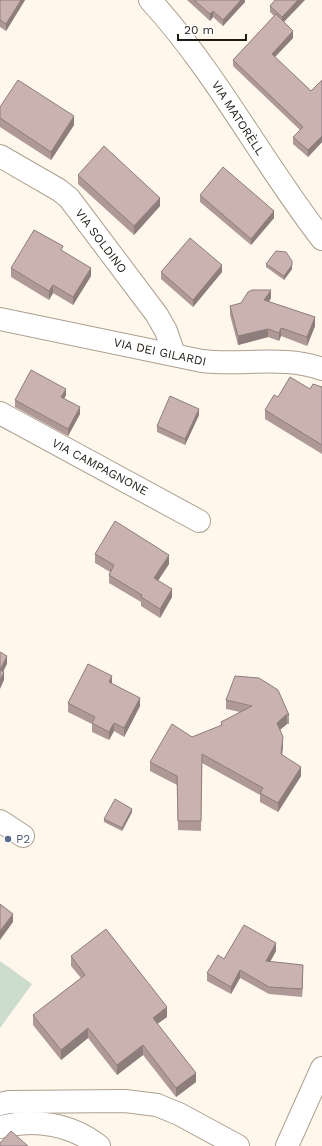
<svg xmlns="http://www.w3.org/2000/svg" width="322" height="1146" font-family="'Work Sans',sans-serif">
<rect width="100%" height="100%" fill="#fff6ec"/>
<path fill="#ccdccd" d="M 0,961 L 32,984 L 0,1028 Z"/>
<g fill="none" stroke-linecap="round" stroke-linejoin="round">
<defs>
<g id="minor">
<path d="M 150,0 C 217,73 262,162 322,239"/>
<path d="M 0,156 L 59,190 L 69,198 L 157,315 L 166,331 L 174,354"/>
<path d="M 0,319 L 202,361 C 241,366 285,355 322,369"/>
<path d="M 0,413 L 199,521"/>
<path d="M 0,821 L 23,836"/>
<path d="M 0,1104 L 9,1102 L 125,1101 L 157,1105 L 179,1114 L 238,1146"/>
<path d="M 0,1127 C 34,1118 71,1124 99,1146"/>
<path d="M 287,1146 L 322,1068"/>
</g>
</defs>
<use href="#minor" stroke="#ac9f8f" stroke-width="24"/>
<use href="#minor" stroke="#fff" stroke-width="22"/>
</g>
<g fill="#ae9997">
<path d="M 0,0 L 25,0 L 6,31 L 0,27 Z"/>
<path d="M 187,0 L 245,0 L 245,2 L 223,26 L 213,17 L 210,21 Z"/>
<path d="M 275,0 L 284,22 L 293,38 L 275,57 L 311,91 L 322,80 L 322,142 L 308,157 L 293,144 L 293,137 L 300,130 L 233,66 L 233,60 L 274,16 L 270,12 L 270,6 Z"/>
<path d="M 0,107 L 74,125 L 51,160 L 0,127 Z"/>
<path d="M 78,175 L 160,206 L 134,235 L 78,184 Z"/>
<path d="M 200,195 L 274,218 L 251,245 L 200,202 Z"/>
<path d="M 63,251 L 91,276 L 73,305 L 53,293 L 49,300 L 11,277 L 11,268 Z"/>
<path d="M 266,264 L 292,269 L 284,280 L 266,267 Z"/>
<path d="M 161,272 L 222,272 L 193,307 L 161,279 Z"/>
<path d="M 271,298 L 269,302 L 315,326 L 307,346 L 281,336 L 279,341 L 268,337 L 238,345 L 230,315 L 230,306 L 241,303 Z"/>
<path d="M 322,387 L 322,454 L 265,419 L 265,410 L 278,397 L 310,389 Z"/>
<path d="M 66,395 L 64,399 L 80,414 L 68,436 L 15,407 L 15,400 Z"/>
<path d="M 199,415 L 185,445 L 157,432 L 157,426 Z"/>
<path d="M 95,554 L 169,564 L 158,580 L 172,597 L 160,618 L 141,606 L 141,602 L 109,583 L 109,575 L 110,572 L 95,563 Z"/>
<path d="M 112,684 L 140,706 L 124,737 L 114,731 L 109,740 L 92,732 L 92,724 L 68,712 L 68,703 Z"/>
<path d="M 226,700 L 289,715 L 289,724 L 287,724 L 280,730 L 283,746 L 282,755 L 301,776 L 278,812 L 260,802 L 260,795 L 202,763 L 201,831 L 178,830 L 177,785 L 150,771 L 150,762 L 192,737 L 221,726 L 221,722 L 240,712 L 226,709 Z"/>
<path d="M 132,812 L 122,831 L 104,822 L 104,819 Z"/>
<path d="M 276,951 L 270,962 L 303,973 L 302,997 L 269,994 L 240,978 L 231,994 L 207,981 L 207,973 L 224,959 Z"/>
<path d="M 71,956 L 167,1017 L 157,1024 L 196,1082 L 176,1097 L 143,1055 L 117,1075 L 88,1038 L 61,1060 L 33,1025 L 33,1015 L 81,978 L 71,966 Z"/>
</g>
<g fill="#8d7d7b">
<path d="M 21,0 L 25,0 L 6,31 L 6,24 Z"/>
<path d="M 241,0 L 245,0 L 245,2 L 223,26 L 223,20 Z"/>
<path d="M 298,0 L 305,0 L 282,24 L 282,17 Z"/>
<path d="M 213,11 L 213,17 L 210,21 L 210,14 Z"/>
<path d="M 293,31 L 293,38 L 272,60 L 272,54 Z"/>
<path d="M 74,116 L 74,125 L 51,160 L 51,152 Z"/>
<path d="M 322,136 L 322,142 L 308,157 L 308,150 Z"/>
<path d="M 160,198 L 160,206 L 134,235 L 134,226 Z"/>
<path d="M 274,211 L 274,218 L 251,245 L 251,239 Z"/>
<path d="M 292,261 L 292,269 L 284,280 L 284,276 Z"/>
<path d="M 222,265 L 222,272 L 193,307 L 193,300 Z"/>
<path d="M 91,268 L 91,276 L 73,305 L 73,297 Z"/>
<path d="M 53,285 L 53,293 L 49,300 L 49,291 Z"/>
<path d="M 271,290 L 271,298 L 264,309 L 264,300 Z"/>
<path d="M 315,317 L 315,326 L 307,346 L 307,337 Z"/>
<path d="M 281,328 L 281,336 L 279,341 L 279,333 Z"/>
<path d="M 268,329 L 268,337 L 238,345 L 238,336 Z"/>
<path d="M 66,389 L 66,395 L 61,404 L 61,397 Z"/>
<path d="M 80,407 L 80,414 L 68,436 L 68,429 Z"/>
<path d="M 199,409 L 199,415 L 185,445 L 185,439 Z"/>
<path d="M 169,555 L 169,564 L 154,587 L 154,578 Z"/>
<path d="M 172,589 L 172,597 L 160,618 L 160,609 Z"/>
<path d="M 7,656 L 7,664 L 0,678 L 0,670 Z"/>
<path d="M 4,672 L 4,680 L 0,689 L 0,680 Z"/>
<path d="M 112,676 L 112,685 L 109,682 Z"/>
<path d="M 140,698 L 140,706 L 124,737 L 124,728 Z"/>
<path d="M 287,714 L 287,724 L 277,732 L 277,723 Z"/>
<path d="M 114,723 L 114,731 L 109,740 L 109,732 Z"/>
<path d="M 283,737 L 283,746 L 281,763 L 281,754 Z"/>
<path d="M 301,767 L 301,776 L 278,812 L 278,803 Z"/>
<path d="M 132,809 L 132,812 L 122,831 L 122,828 Z"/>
<path d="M 13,914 L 13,922 L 0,940 L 0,931 Z"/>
<path d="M 276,943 L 276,951 L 266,969 L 266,961 Z"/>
<path d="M 303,965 L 303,973 L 302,997 L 302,989 Z"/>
<path d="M 240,970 L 240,978 L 231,994 L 231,987 Z"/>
<path d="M 167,1007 L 167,1017 L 153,1027 L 153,1018 Z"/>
<path d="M 88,1028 L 88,1038 L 61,1060 L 61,1050 Z"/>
<path d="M 143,1045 L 143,1055 L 117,1075 L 117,1065 Z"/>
<path d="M 196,1073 L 196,1082 L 176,1097 L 176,1088 Z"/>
</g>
<g fill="#cab2b0" stroke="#8d7d7b">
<path d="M 0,0 L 21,0 L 6,24 L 0,20 Z"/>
<path d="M 194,0 L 241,0 L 223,20 L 213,11 L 210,14 Z"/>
<path d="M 275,0 L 298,0 L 282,17 L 270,6 Z"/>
<path d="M 276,14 L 293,31 L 272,54 L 311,91 L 322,80 L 322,136 L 308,150 L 293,137 L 303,127 L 233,60 Z"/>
<path d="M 18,80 L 74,116 L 51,152 L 0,118 L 0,107 Z"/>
<path d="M 104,146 L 160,198 L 134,226 L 78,175 Z"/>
<path d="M 223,167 L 274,211 L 251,239 L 200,195 Z"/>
<path d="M 34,230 L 63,246 L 61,250 L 91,268 L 73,297 L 53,285 L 49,291 L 11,268 Z"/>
<path d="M 190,238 L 222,265 L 193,300 L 161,272 Z"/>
<path d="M 276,251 L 286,252 L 292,261 L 292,265 L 284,276 L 266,264 Z"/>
<path d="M 252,290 L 271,290 L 264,300 L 315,317 L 307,337 L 281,328 L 279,333 L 268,329 L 238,336 L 230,306 L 241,303 L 248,292 Z"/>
<path d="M 31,370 L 66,389 L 61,397 L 80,407 L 68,429 L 15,400 Z"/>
<path d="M 290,377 L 310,389 L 313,384 L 322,387 L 322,445 L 265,410 L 274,395 L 278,397 Z"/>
<path d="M 170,396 L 199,409 L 185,439 L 157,426 Z"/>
<path d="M 115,521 L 169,555 L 154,578 L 172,589 L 160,609 L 141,597 L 142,595 L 109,575 L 114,565 L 95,554 Z"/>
<path d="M 0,652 L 7,656 L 0,670 L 4,672 L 0,680 Z"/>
<path d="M 88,664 L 112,676 L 109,682 L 140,698 L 124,728 L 114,723 L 109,732 L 92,723 L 95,717 L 68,703 Z"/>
<path d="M 235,676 L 259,678 L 278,690 L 289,715 L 287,714 L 277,723 L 283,737 L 281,754 L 301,767 L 278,803 L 260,793 L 263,788 L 202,754 L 201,821 L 178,821 L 177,776 L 150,762 L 172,724 L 192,737 L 222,725 L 221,722 L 252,706 L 226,700 Z"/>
<path d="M 115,799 L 132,809 L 122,828 L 104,819 Z"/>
<path d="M 0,904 L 13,914 L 0,931 Z"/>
<path d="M 244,925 L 276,943 L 266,961 L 303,965 L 302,989 L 269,987 L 240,970 L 231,987 L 207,973 L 218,955 L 224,959 Z"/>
<path d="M 106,929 L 167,1007 L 153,1018 L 196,1073 L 176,1088 L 143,1045 L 117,1065 L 88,1028 L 61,1050 L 33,1015 L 85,975 L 71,956 Z"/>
<path d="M 11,1131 L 28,1146 L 0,1146 L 0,1143 Z"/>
</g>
<circle fill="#5c6f8a" stroke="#fff" stroke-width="1.5" cx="8" cy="839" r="4"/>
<g text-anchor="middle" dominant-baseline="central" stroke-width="3.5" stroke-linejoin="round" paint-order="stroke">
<g font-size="12" fill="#1f1a14" stroke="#fff">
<text transform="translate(238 118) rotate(57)">VIA MATORÈLL</text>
<text transform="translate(101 241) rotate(53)">VIA SOLDINO</text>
<text transform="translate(160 352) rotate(12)">VIA DEI GILARDI</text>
<text transform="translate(100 467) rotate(28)">VIA CAMPAGNONE</text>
</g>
<g font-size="12" fill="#4e5e75" stroke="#fff" text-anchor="start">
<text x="16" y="839">P2</text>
</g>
</g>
<path d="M178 34v6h68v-6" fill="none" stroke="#1f1a14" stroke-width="2"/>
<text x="184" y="34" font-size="12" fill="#1f1a14" stroke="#ffffff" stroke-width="3" paint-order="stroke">20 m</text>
</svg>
